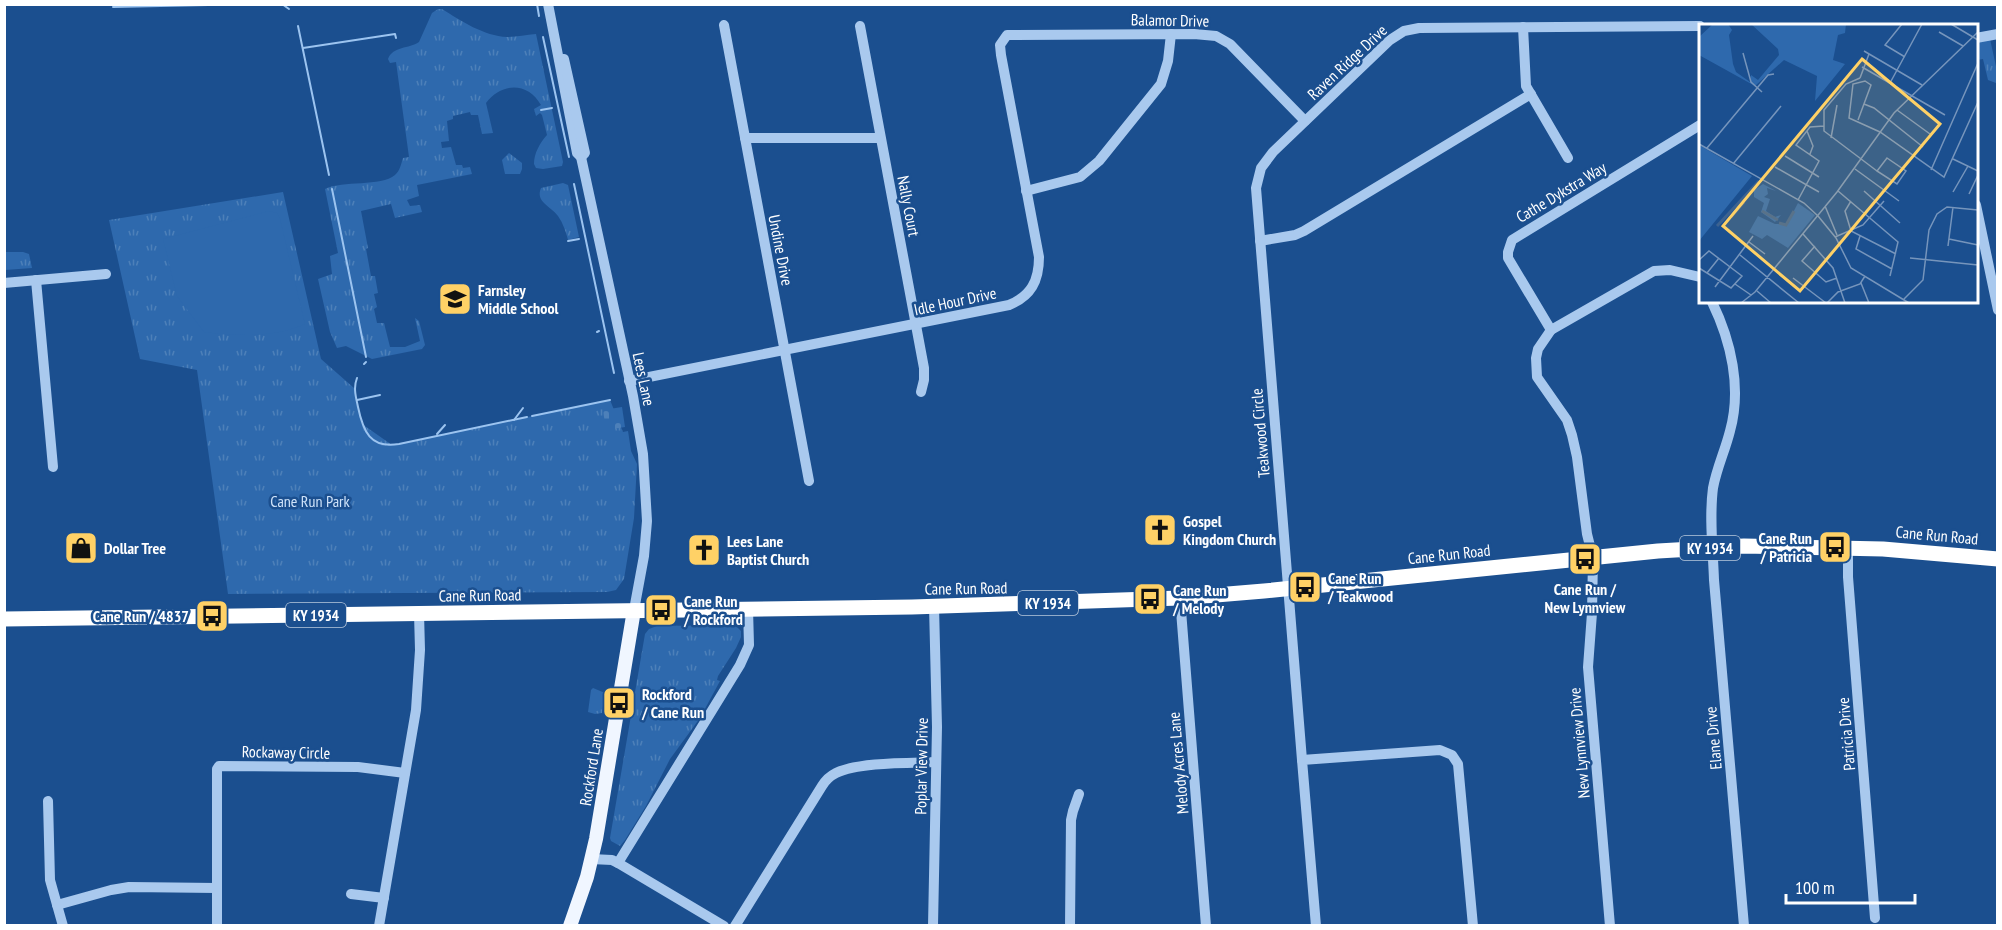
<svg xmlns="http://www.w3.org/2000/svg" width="2002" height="930" font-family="'PT Sans Narrow',sans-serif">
<defs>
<pattern id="grass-tufts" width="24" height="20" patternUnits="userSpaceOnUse" patternTransform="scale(1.5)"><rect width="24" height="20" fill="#2e69ad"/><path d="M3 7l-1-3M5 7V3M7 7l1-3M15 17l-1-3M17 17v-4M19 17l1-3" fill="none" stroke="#4d80b9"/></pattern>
<pattern id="cemetery-stones" width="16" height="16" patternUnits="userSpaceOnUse" patternTransform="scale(1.5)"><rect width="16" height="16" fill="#2e69ad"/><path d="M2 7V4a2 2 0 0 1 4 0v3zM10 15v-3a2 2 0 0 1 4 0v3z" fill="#4d80b9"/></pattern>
</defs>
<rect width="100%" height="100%" fill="#1b4f8f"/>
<g fill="url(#grass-tufts)">
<path d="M 438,9 L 442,9 C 461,21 484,36 507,37 C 517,37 526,35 536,34 L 563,162 L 562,166 L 543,169 L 536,168 L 534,164 C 534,153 540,143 547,135 L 542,115 L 540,113 L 536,116 L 534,109 L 541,105 C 528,82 502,82 486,103 L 493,133 L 482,134 L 478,115 L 471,115 L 470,112 L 453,116 L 453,119 L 447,121 L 449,141 L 441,142 L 442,148 L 451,147 L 456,165 L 462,165 L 463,168 L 470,167 L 472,174 L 417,185 L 419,196 L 407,200 L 410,206 L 420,205 L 422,212 L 395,218 L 391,204 L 361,211 L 368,248 L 366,249 L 371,276 L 375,276 L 378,293 L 374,294 L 377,307 L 374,309 L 377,323 L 384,323 L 390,347 L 405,347 L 420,341 L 415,318 L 419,321 L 425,345 L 422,349 L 372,359 L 346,346 L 337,348 L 330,332 L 318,279 L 332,274 L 330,256 L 338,253 L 325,189 C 343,180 381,187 395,175 C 400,171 401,164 403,158 L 409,157 L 396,62 L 390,63 L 388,59 C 393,46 409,49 419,42 L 432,13 Z"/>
<path d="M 1990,39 L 1997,71 L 1996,83 L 1988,80 L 1983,59 L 1977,60 L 1977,42 Z"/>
<path d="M 509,153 L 522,163 L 522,169 L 520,174 L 505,174 L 502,160 Z"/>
<path d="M 563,183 L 568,185 L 579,237 L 568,240 C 566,232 563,223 558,216 C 551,206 535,202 541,188 Z"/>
<path d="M 283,192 L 321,359 L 354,388 L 362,424 L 392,445 L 610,400 L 623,432 L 628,431 L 631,451 L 637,464 L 634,518 L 624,579 L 616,590 L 607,592 L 228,594 L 197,370 L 140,359 L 109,220 Z"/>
<path d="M 5,252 L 23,252 L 29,254 L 32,268 L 5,270 Z"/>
<path d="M 735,625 L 741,631 L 741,637 L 736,648 L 718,676 L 717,680 L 720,681 L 700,718 L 670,759 L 646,806 L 625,840 L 620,846 L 611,841 L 610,838 L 645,634 L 649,629 L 657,626 Z"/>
<path d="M 593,688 L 605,693 L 602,713 L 595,714 L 588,712 L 591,690 Z"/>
</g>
<path fill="url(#cemetery-stones)" d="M 622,407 L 625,427 L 606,430 L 603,410 Z"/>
<path fill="#2e69ad" d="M 269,211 L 277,213 L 280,219 L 305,324 C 274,338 237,336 204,332 L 177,296 L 163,239 Z"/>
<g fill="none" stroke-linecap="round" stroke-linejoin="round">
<g stroke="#9cc4f0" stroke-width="2">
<path d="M 282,4 L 289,9"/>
<path d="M 537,4 L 539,16"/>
<path d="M 113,7 L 262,4"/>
<path d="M 298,26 L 329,175"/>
<path d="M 543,37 L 569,157"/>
<path d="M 303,48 L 395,34 L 396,38"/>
<path d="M 541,110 L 552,108"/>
<path d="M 574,184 L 614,373"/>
<path d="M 332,189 L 366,357"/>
<path d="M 568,241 L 579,239"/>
<path d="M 597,332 L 599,331"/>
<path d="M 364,364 L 366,362"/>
<path d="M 357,378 C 353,388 356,397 358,407 C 363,431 370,449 399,444 L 527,417"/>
<path d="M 357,400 L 380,395"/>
<path d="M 532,416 L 610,400"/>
<path d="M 514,420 L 523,408"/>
<path d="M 437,434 L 445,425"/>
</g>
<g stroke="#a9c9ee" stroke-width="10">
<path d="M 548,4 L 577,153 L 581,157 L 633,396 L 643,454 L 647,521 L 644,556 L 634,610"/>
<path d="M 724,25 L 809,481"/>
<path d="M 860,26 L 924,368 L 924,380 L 921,392"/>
<path d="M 1523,27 L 1526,86 L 1568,158"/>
<path d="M 1976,38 L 1998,34"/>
<path d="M 564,59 L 585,153 L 581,157"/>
<path d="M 745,138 L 880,138"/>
<path d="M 1026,191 L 1080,177 L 1099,161 L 1161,84 L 1168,61 L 1171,34"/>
<path d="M 1976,205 L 1998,310"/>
<path d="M 1260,241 L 1295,235 L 1304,231 L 1531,94"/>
<path d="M 36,280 L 53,467"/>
<path d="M 4,283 L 106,274"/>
<path d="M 1712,302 C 1731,341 1742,388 1730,431 C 1725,451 1717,467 1713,488 C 1709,518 1713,550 1714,580 L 1744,926"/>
<path d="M 1551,330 L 1508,258 L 1508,252 L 1512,240 L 1700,125"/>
<path d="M 629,381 L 1009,305 C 1031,296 1039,281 1039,257 L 1001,55 L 1000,45 L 1007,35 L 1194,34 L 1216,36 L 1230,44 L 1305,121"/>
<path d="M 1848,547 L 1848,577 L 1875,918"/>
<path d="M 1180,598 L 1206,926"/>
<path d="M 1302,760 L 1256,188 L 1261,168 L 1273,152 L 1390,40 L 1404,31 L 1419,28 L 1700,26"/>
<path d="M 48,801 L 50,880 L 63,926"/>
<path d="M 591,859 L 612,860 L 618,863 L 724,926"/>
<path d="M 618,863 L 740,665 L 749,645 L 748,609"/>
<path d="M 351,894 L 384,898"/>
<path d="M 57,905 L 111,890 L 129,887 L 217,888"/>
<path d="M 217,926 L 217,769 L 219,766 L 358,767 L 405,773"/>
<path d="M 379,926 L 416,710 L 420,650 L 419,613"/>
<path d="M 735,926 L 822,786 C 825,781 830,776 836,773 C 858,762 910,763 936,762"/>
<path d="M 933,926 L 937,727 L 934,606"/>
<path d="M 1070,926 L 1071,820 L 1073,811 L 1079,794"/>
<path d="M 1316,926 L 1302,760 L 1440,750 L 1452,755 L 1458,764 L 1473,926"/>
<path d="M 1610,926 L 1588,667 L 1592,613 L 1593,558 L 1587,534 L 1577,457 L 1572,435 L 1567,420 L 1537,377 L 1536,358 L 1538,349 L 1551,330 L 1654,271 L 1670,270 L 1700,277"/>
</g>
<path stroke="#f0f6ff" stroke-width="14" d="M 570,926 L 587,877 L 596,839 L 634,610"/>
<path stroke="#fff" stroke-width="15" d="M 4,619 L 912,607 L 1180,598 L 1264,591 L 1658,551 L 1744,546 L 1883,549 L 1998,559"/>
</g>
<defs>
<symbol id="school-square" viewBox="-11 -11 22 22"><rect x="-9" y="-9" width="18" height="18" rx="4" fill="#ffd166" stroke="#1b4f8f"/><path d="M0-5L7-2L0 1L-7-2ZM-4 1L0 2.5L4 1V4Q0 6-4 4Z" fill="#111"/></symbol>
<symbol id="church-square" viewBox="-11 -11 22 22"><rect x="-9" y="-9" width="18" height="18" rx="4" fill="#ffd166" stroke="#1b4f8f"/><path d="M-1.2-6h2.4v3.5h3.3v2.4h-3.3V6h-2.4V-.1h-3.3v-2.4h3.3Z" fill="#111"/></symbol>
<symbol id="bus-square" viewBox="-11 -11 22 22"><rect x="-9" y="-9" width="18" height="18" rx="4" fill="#ffd166" stroke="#1b4f8f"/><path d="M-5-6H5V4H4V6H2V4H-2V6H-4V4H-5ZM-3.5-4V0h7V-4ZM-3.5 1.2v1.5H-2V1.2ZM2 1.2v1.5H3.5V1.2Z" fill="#111"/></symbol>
<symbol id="shop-square" viewBox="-11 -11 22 22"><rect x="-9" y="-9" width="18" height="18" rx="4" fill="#ffd166" stroke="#1b4f8f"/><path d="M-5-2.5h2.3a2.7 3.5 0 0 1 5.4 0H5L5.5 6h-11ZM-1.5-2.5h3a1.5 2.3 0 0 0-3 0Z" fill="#111"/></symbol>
</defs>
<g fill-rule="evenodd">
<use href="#school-square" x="436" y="280" width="38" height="38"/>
<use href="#church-square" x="1141" y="511" width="38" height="38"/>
<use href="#bus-square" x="1816" y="528" width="38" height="38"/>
<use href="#shop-square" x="62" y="529" width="38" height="38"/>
<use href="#church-square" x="685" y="531" width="38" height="38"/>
<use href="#bus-square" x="1566" y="540" width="38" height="38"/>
<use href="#bus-square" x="1286" y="568" width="38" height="38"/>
<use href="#bus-square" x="1131" y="580" width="38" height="38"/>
<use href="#bus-square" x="642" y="591" width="38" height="38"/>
<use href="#bus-square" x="193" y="597" width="38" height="38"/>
<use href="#bus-square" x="600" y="684" width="38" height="38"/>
</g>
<g text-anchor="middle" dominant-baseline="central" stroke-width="5" stroke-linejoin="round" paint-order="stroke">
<g fill="#1b4f8f" stroke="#bbcadd" stroke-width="1.5">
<rect x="1680" y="536" width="60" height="24" rx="4.5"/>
<rect x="1018" y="591" width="60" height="24" rx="4.5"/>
<rect x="286" y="603" width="60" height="24" rx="4.5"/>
</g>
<g font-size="15" font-weight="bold" fill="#fff">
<text x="1710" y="548">KY 1934</text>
<text x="1048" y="603">KY 1934</text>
<text x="316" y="615">KY 1934</text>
</g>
<g font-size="16" fill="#fff" stroke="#1b4f8f">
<text transform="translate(1170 20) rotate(1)">Balamor Drive</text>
<text transform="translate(1347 62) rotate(-43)">Raven Ridge Drive</text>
<text transform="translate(1561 192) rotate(-31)">Cathe Dykstra Way</text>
<text transform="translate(909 206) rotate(79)">Nally Court</text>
<text transform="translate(781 250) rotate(79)">Undine Drive</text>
<text transform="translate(955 301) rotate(-12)">Idle Hour Drive</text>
<text transform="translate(644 379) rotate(78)">Lees Lane</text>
<text transform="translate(1260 433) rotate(-95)">Teakwood Circle</text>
<text transform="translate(1937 535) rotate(5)">Cane Run Road</text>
<text transform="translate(1449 554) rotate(-6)">Cane Run Road</text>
<text transform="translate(966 588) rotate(-1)">Cane Run Road</text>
<text transform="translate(480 595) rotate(-1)">Cane Run Road</text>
<text transform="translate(1846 734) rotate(-95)">Patricia Drive</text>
<text transform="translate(1713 738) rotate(-95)">Elane Drive</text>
<text transform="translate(1579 743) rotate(-95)">New Lynnview Drive</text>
<text transform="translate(286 752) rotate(1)">Rockaway Circle</text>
<text transform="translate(1178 763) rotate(-95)">Melody Acres Lane</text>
<text transform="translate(921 766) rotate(-89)">Poplar View Drive</text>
<text transform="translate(591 767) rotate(-81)">Rockford Lane</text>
</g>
<g font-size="16" font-weight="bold" fill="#fff" stroke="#1b4f8f" text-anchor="start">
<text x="478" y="290">Farnsley<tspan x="478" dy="18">Middle School</tspan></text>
<text x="1183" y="521">Gospel<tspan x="1183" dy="18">Kingdom Church</tspan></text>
<text x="1812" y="538" text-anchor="end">Cane Run<tspan x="1812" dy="18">/ Patricia</tspan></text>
<text x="727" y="541">Lees Lane<tspan x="727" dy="18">Baptist Church</tspan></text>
<text x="104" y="548">Dollar Tree</text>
<text x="1328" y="578">Cane Run<tspan x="1328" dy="18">/ Teakwood</tspan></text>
<text x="1585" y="589" text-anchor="middle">Cane Run /<tspan x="1585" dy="18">New Lynnview</tspan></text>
<text x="1173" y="590">Cane Run<tspan x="1173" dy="18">/ Melody</tspan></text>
<text x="684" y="601">Cane Run<tspan x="684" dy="18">/ Rockford</tspan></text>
<text x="189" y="616" text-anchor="end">Cane Run / 4837</text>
<text x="642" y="694">Rockford<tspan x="642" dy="18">/ Cane Run</tspan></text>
</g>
<g font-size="16" fill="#cfe3fa" stroke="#1b4f8f">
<text x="310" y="501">Cane Run Park</text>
</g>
</g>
<g transform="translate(1699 24)">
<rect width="279" height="279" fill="#1b4f8f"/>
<path d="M 64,160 L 77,167 L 68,164 L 69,170 L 65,173 L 71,175 L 67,187 L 76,193 L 82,191 L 76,198 L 62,188 L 65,179 L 55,173 L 55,166 ZM 99,179 L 116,191 L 89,224 L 68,211 L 63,215 L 50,208 L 59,192 L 76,200 L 88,200 Z" fill="#2e69ad"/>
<path d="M 14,0 L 29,0 L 33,6 L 30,11 L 34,40 L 37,48 L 51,58 L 52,51 L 59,56 L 80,31 L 79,25 L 52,0 L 147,0 L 146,9 L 139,11 L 134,36 L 146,40 L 116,77 L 118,52 L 85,36 L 56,62 L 0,31 L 0,13 ZM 0,121 L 53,152 L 0,217 Z" fill="#2e69ad"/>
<path fill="none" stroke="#3c6290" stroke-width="3" d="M 63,187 L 79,196M 32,193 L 45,178M 80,199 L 87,201 L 95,187M 18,202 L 60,157"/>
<path fill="none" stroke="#7695bc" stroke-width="1.5" d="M 203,0 L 186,21 L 206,33M 252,0 L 279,16M 240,8 L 264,22M 165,27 L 223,61M 44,29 L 52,58 L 63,68M 163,43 L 246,91M 161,54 L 147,60 L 125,86 L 125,107 L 178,147M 161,54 L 170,30M 191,59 L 223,0M 165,80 L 175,84 L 224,123M 198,86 L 231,110M 159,96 L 172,61 L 166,57 L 154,60 L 150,94 L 181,108 L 245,153 L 279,78M 108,107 L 114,122 L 111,130M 132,114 L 138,81M 0,120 L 105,179 L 119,192M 8,124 L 69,51 L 75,50M 86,132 L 120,153M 188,134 L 207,147 L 198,160 L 178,147 ZM 254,135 L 279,147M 34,140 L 82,82M 76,143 L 120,168M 156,145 L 200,177M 232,146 L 279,39M 139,167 L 199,218 L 191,252M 165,167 L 201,199M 254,168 L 269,142M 270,170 L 279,151M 99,176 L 120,137 L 97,121 L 111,103 L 125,102M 152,177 L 146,187 L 152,207 L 197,230M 126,182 L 138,211M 119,192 L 137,214 L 152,244 L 210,279M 104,210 L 134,244 L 146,279M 161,212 L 157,225 L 193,245M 136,213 L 164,201 L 185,177M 250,215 L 279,221M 50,218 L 66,230M 116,222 L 103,237 L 127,258 L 138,254M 249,222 L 254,183M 41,231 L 100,279M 211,234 L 279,241M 0,236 L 10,227 L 43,252 L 32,264 L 0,244M 8,249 L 20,234M 94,254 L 127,279M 162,259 L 170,279M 36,260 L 52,271M 16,263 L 54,212M 58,267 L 72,279M 205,275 L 224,256 L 230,206 L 238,190 L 248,183 L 279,186M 42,279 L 56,268 L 138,168 L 195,89 L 279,8M 128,279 L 139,268 L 161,260 L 166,252"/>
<path fill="#ffd166" fill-opacity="0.15" stroke="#ffd166" stroke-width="3" d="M 163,35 L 241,100 L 101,267 L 24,202 Z"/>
<rect width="279" height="279" fill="none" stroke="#fff" stroke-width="3"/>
</g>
<rect width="2002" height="930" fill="none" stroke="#ffffff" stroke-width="12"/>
<path d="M1786 894v9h129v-9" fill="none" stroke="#ffffff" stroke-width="3"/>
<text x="1795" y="894" font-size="18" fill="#ffffff" stroke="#1b4f8f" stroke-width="4.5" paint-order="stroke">100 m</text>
</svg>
